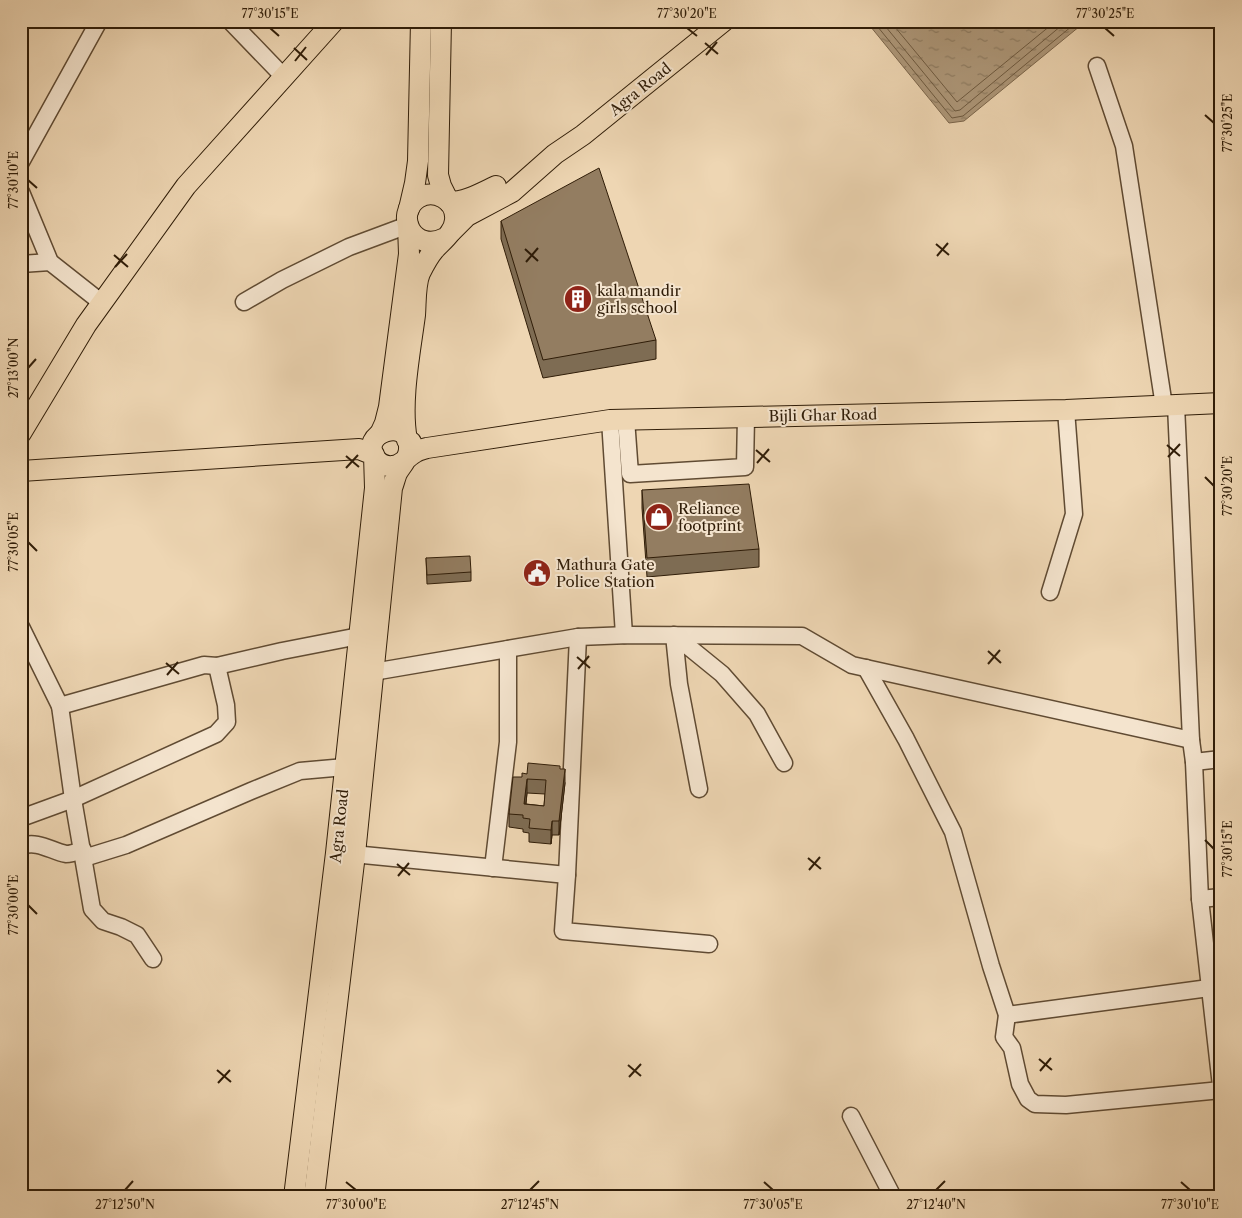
<svg xmlns="http://www.w3.org/2000/svg" width="1242" height="1218" font-family="'Libre Caslon Text',serif">
<defs>
<pattern id="water-ripples" width="26" height="14" patternUnits="userSpaceOnUse" patternTransform="scale(1.25)"><rect width="26" height="14" fill="#ad9779"/><path d="M2 4q2-2 4 0t4 0M15 11q2-2 4 0t4 0" fill="none" stroke="#8d7b61"/></pattern>
</defs>
<rect width="100%" height="100%" fill="#eed6b3"/>
<filter id="stains"><feTurbulence type="fractalNoise" baseFrequency=".004" numOctaves="4"/><feColorMatrix values="0 0 0 0 .2 0 0 0 0 .09 0 0 0 0 .02 0 0 0 .5 -.17"/></filter>
<radialGradient id="worn" r=".72"><stop offset=".6" stop-color="#630" stop-opacity="0"/><stop offset="1" stop-color="#630" stop-opacity=".3"/></radialGradient>
<path fill="url(#water-ripples)" stroke="#7b664c" d="M 866,21 L 1077,21 L 1080,26 L 964,121 L 949,123 Z"/>
<g fill="none" stroke-linecap="round" stroke-linejoin="round">
<g stroke="#6e5a40" stroke-width="1">
<path d="M 873,21 L 952,118 L 963,116 L 1072,26 L 1073,21"/>
<path d="M 881,21 L 955,111 L 960,110 L 1067,21"/>
<path d="M 890,21 L 957,102 L 1056,21"/>
</g>
<defs>
<g id="minor">
<path d="M 230,21 L 284,77"/>
<path d="M 1097,66 L 1124,146 L 1164,406"/>
<path d="M 21,162 L 99,21"/>
<path d="M 21,192 L 50,262 L 102,303"/>
<path d="M 21,264 L 50,262"/>
<path d="M 244,302 L 282,280 L 349,247 L 408,225"/>
<path d="M 1176,405 L 1191,740 L 1194,762 L 1200,899 L 1221,1086"/>
<path d="M 626,419 L 630,474 L 745,467 L 746,417"/>
<path d="M 610,420 L 624,635"/>
<path d="M 1050,592 L 1074,514 L 1066,410"/>
<path d="M 21,627 L 60,706"/>
<path d="M 866,668 L 906,739 L 953,832 L 991,966 L 1007,1015 L 1004,1037 L 1012,1048 L 1020,1084 L 1028,1099 L 1035,1104 L 1066,1105 L 1221,1090"/>
<path d="M 373,672 L 578,637"/>
<path d="M 1194,762 L 1221,759"/>
<path d="M 699,789 L 679,684 L 674,635 L 722,674 L 757,714 L 784,763"/>
<path d="M 21,818 L 73,799 L 216,734 L 227,722 L 226,705 L 217,666"/>
<path d="M 21,846 C 38,840 51,851 66,854 C 72,854 77,852 83,850"/>
<path d="M 343,853 L 567,875"/>
<path d="M 84,858 L 126,845 L 251,791 L 300,771 L 345,767"/>
<path d="M 493,868 L 508,742 L 508,649"/>
<path d="M 1200,899 L 1221,897"/>
<path d="M 709,944 L 563,931 L 567,875 L 578,637 L 629,635 L 802,636 L 852,665 L 1191,740"/>
<path d="M 153,959 L 137,935 L 121,927 L 103,921 L 92,909 L 73,799 L 60,706 L 204,665 L 217,666 L 282,651 L 359,636"/>
<path d="M 1007,1015 L 1209,988"/>
<path d="M 851,1116 L 893,1197"/>
</g>
<g id="major">
<path d="M 441,21 L 438,175 L 441,186 L 449,202 C 466,202 481,193 496,186"/>
<path d="M 409,209 L 415,183 L 418,161 L 421,21"/>
<path d="M 451,232 L 467,216 L 512,192 L 555,154 L 583,135 L 724,21"/>
<path d="M 21,433 L 86,325 L 186,186 L 334,21"/>
<path d="M 380,434 L 385,423 L 389,407 L 409,254 L 408,225"/>
<path d="M 411,442 L 407,440 C 400,403 410,353 415,315 C 416,302 415,285 420,273 C 424,265 428,257 434,250 C 442,241 454,233 455,220 C 457,200 434,188 418,198 C 393,215 414,254 445,238"/>
<path d="M 21,471 L 359,449 L 374,455 L 375,488 L 336,853 L 294,1197"/>
<path d="M 314,1197 L 355,854 L 392,488 C 394,483 395,478 397,473 C 401,466 409,458 409,449 C 411,415 356,433 376,459 C 380,464 386,467 393,466 C 402,465 408,456 416,452 C 419,450 423,449 427,448 L 610,420 L 1066,410 L 1221,403"/>
</g>
</defs>
<use href="#minor" stroke="#604b33" stroke-width="19"/>
<use href="#major" stroke="#301d08" stroke-width="22"/>
<use href="#minor" stroke="#f4e4ce" stroke-width="16"/>
<use href="#major" stroke="#eed6b3" stroke-width="20"/>
</g>
<g fill="#7e6c53" stroke="#301d08" fill-rule="evenodd">
<path d="M 501,221 L 656,340 L 656,359 L 543,378 L 501,239 Z"/>
<path d="M 642,490 L 759,549 L 759,567 L 647,577 L 642,508 Z"/>
<path d="M 426,558 L 471,572 L 471,581 L 427,584 Z"/>
<path d="M 560,769 L 565,783 L 559,835 L 552,835 L 551,844 L 529,842 L 529,833 L 523,832 L 523,829 L 509,827 L 509,814 L 522,777 L 527,774 ZM 527,793 L 545,794 L 544,806 L 526,804 Z"/>
</g>
<g fill="#675844" stroke="#301d08">
<path d="M 565,769 L 565,783 L 559,835 L 559,821 Z"/>
<path d="M 527,779 L 527,793 L 524,818 L 524,804 Z"/>
<path d="M 552,821 L 552,835 L 551,844 L 551,830 Z"/>
</g>
<g fill="#937d61" stroke="#301d08" fill-rule="evenodd">
<path d="M 599,168 L 656,340 L 543,360 L 501,221 Z"/>
<path d="M 749,484 L 759,549 L 647,558 L 642,490 Z"/>
<path d="M 470,556 L 471,572 L 427,575 L 426,558 Z"/>
<path d="M 528,763 L 560,766 L 560,769 L 565,769 L 559,821 L 552,821 L 551,830 L 529,828 L 530,819 L 523,818 L 523,815 L 509,814 L 513,777 L 522,777 L 522,773 L 527,774 ZM 527,779 L 546,780 L 544,806 L 524,804 Z"/>
</g>
<path fill="none" stroke="#301d08" stroke-width="2" d="M 270,28 L 279,36M 687,28 L 697,36M 1105,28 L 1114,36M 705,43 L 718,54M 294,48 L 307,60M 706,55 L 717,42M 295,61 L 306,47M 1205,115 L 1214,123M 28,180 L 37,188M 936,244 L 949,255M 525,249 L 538,261M 114,255 L 128,267M 937,256 L 948,243M 526,262 L 538,248M 115,267 L 127,254M 28,368 L 36,359M 1167,445 L 1180,456M 756,450 L 770,462M 346,456 L 359,467M 1168,457 L 1180,444M 757,463 L 769,449M 346,468 L 358,455M 1205,477 L 1214,486M 28,542 L 37,551M 988,651 L 1001,663M 577,657 L 590,668M 166,663 L 179,674M 988,664 L 1000,650M 578,669 L 589,656M 167,675 L 178,662M 1205,840 L 1214,849M 808,858 L 821,869M 397,864 L 410,875M 809,870 L 820,857M 398,876 L 409,863M 28,905 L 37,914M 1039,1059 L 1052,1070M 628,1065 L 641,1076M 217,1070 L 231,1082M 1040,1071 L 1051,1058M 629,1077 L 641,1064M 218,1083 L 230,1070M 346,1182 L 356,1190M 764,1182 L 773,1190M 1181,1182 L 1190,1190M 125,1190 L 133,1181M 530,1190 L 539,1181M 936,1190 L 945,1181"/>
<defs>
<symbol id="building-disc" viewBox="-11 -11 22 22"><circle r="9.5" fill="#8f2418" stroke="#f4e4ce"/><path d="M-4-6H4V6H1V3H-1V6H-4ZM-2.5-4.3h1.7v1.8h-1.7ZM.8-4.3h1.7v1.8H.8ZM-2.5-1h1.7V.8h-1.7ZM.8-1h1.7V.8H.8Z" fill="#fff"/></symbol>
<symbol id="shop-disc" viewBox="-11 -11 22 22"><circle r="9.5" fill="#8f2418" stroke="#f4e4ce"/><path d="M-5-2.5h2.3a2.7 3.5 0 0 1 5.4 0H5L5.5 6h-11ZM-1.5-2.5h3a1.5 2.3 0 0 0-3 0Z" fill="#fff"/></symbol>
<symbol id="civic-disc" viewBox="-11 -11 22 22"><circle r="9.5" fill="#8f2418" stroke="#f4e4ce"/><path d="M-.6-6.5H3V-4.5H.6V-3L4-1V1h2V6H-6V1h2V-1L-.6-3ZM-1.2 2.5V6h2.4V2.5Z" fill="#fff"/></symbol>
</defs>
<g fill-rule="evenodd">
<use href="#building-disc" x="562" y="283" width="32" height="32"/>
<use href="#shop-disc" x="643" y="501" width="32" height="32"/>
<use href="#civic-disc" x="521" y="557" width="32" height="32"/>
</g>
<g text-anchor="middle" dominant-baseline="central" stroke-width="4" stroke-linejoin="round" paint-order="stroke">
<g font-size="15" fill="#301d08" stroke="#f4e4ce">
<text transform="translate(640 89) rotate(-39)">Agra Road</text>
<text transform="translate(823 415) rotate(-1)">Bijli Ghar Road</text>
<text transform="translate(339 826) rotate(-84)">Agra Road</text>
</g>
<g font-size="15" fill="#301d08" stroke="#f4e4ce" text-anchor="start">
<text x="597" y="290">kala mandir<tspan x="597" dy="17">girls school</tspan></text>
<text x="678" y="508">Reliance<tspan x="678" dy="17">footprint</tspan></text>
<text x="556" y="564">Mathura Gate<tspan x="556" dy="17">Police Station</tspan></text>
</g>
</g>
<rect width="1242" height="1218" fill="none" stroke="#eed6b3" stroke-width="55"/>
<rect x="28" y="28" width="1186" height="1162" fill="none" stroke="#301d08" stroke-width="2"/>
<g font-size="12" text-anchor="middle" fill="#301d08">
<text x="270" y="18">77°30'15"E</text>
<text x="687" y="18">77°30'20"E</text>
<text x="1105" y="18">77°30'25"E</text>
<text transform="translate(1228 123) rotate(-90)" y="4">77°30'25"E</text>
<text transform="translate(14 180) rotate(-90)" y="4">77°30'10"E</text>
<text transform="translate(14 368) rotate(-90)" y="4">27°13'00"N</text>
<text transform="translate(1228 486) rotate(-90)" y="4">77°30'20"E</text>
<text transform="translate(14 542) rotate(-90)" y="4">77°30'05"E</text>
<text transform="translate(1228 849) rotate(-90)" y="4">77°30'15"E</text>
<text transform="translate(14 905) rotate(-90)" y="4">77°30'00"E</text>
<text x="125" y="1209">27°12'50"N</text>
<text x="356" y="1209">77°30'00"E</text>
<text x="530" y="1209">27°12'45"N</text>
<text x="773" y="1209">77°30'05"E</text>
<text x="936" y="1209">27°12'40"N</text>
<text x="1190" y="1209">77°30'10"E</text>
</g>
<rect width="100%" height="100%" filter="url(#stains)"/>
<rect width="100%" height="100%" fill="url(#worn)"/>
</svg>
